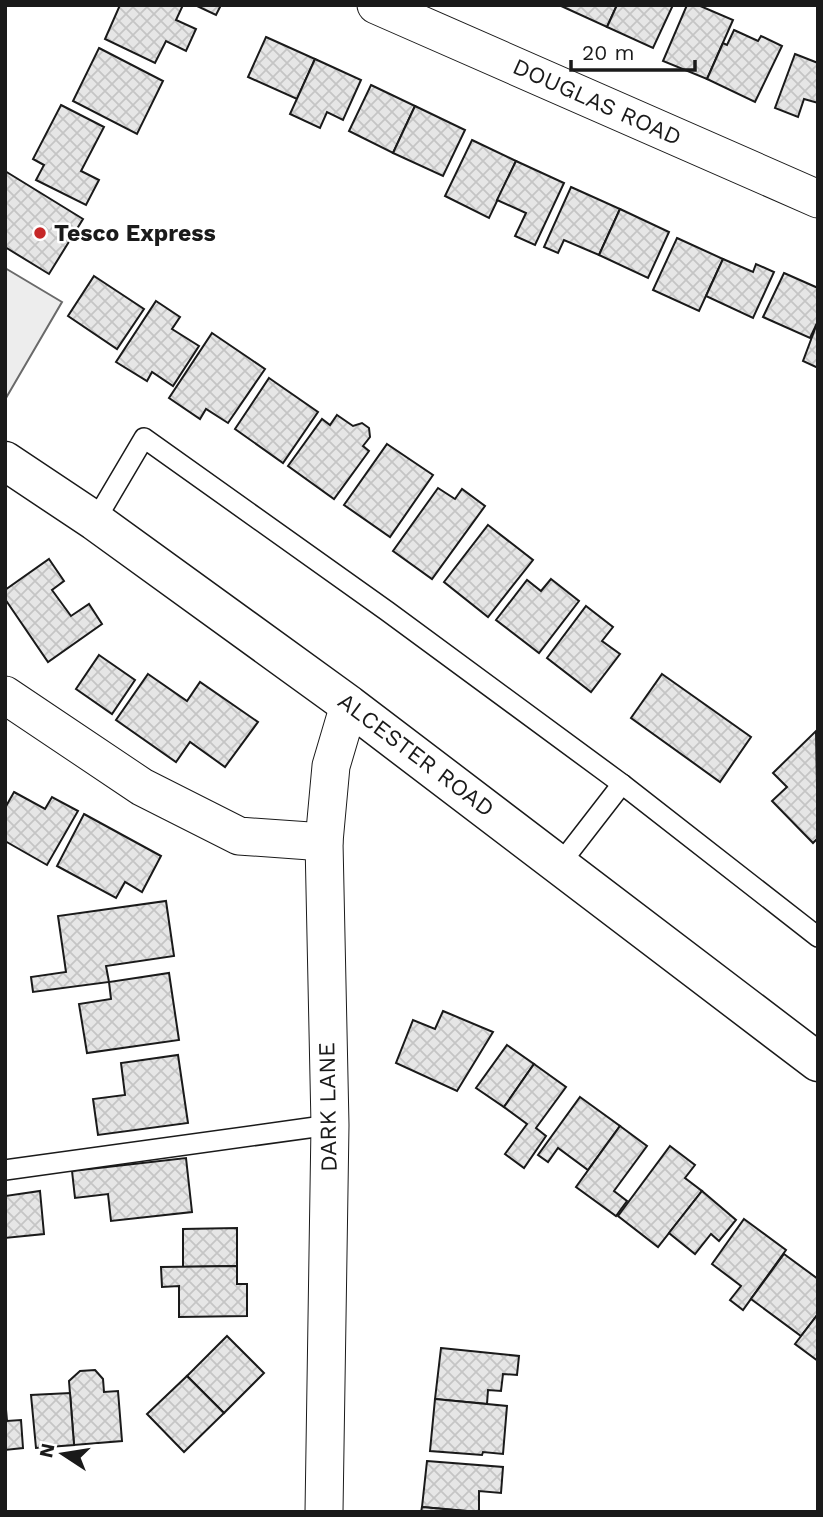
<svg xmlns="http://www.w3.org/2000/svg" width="823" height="1517" font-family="'Work Sans',sans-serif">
<defs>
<pattern id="building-cross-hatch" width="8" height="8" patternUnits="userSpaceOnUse" patternTransform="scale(1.75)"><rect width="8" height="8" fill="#e6e6e6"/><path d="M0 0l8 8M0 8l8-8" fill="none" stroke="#c5c5c5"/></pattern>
</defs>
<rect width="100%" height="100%" fill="#fff"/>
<path fill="#ededed" stroke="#6a6a6a" stroke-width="2" d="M 5,268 L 62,302 L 6,398 L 5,398 Z"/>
<g fill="url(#building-cross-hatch)" stroke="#1a1a1a" stroke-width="2">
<path d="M 120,5 L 183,5 L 176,20 L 196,29 L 186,51 L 166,41 L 155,63 L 105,39 Z"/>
<path d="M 195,5 L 221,5 L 216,15 Z"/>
<path d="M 559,5 L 617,5 L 607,27 Z"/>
<path d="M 617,5 L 673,5 L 653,48 L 607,27 Z"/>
<path d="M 687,5 L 698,5 L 733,20 L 707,79 L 663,61 Z"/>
<path d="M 734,30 L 758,41 L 761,36 L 782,46 L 755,102 L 707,79 L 723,43 L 727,45 Z"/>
<path d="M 266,37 L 315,59 L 297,99 L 248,77 Z"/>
<path d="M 99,48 L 163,81 L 137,134 L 73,101 Z"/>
<path d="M 795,54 L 818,63 L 818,103 L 804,99 L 798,117 L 775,108 Z"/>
<path d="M 315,59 L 361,80 L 343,120 L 327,112 L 320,128 L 290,114 Z"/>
<path d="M 371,85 L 415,106 L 393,153 L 349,131 Z"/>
<path d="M 61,105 L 104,127 L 81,171 L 99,180 L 86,205 L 36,180 L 44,165 L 33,159 Z"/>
<path d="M 415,106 L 465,130 L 443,176 L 393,153 Z"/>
<path d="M 472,140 L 516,161 L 489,218 L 445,196 Z"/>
<path d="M 516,161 L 564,183 L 535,245 L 515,236 L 526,213 L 497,200 Z"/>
<path d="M 5,171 L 83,219 L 49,274 L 5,247 Z"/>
<path d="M 571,187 L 620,209 L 599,255 L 564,240 L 558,253 L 544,247 Z"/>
<path d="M 620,209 L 669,232 L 648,278 L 599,255 Z"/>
<path d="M 677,238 L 723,259 L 699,311 L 653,290 Z"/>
<path d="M 723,259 L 753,272 L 756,264 L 774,272 L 753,318 L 706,296 Z"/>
<path d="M 784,273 L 818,288 L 818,321 L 810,338 L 763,317 Z"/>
<path d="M 94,276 L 144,309 L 117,349 L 68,316 Z"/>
<path d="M 156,301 L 180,317 L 172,329 L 199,346 L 173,386 L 152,372 L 147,381 L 116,362 Z"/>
<path d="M 818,321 L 818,368 L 803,361 Z"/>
<path d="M 212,333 L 265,369 L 228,423 L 206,409 L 200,419 L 169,398 Z"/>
<path d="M 269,378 L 318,412 L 283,463 L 235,429 Z"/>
<path d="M 337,415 L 353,426 L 362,423 L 369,428 L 370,437 L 363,446 L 369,451 L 334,499 L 288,466 L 322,419 L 330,425 Z"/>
<path d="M 387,444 L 433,475 L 390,537 L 344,505 Z"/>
<path d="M 438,488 L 455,499 L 462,489 L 485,506 L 432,579 L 393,551 Z"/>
<path d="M 488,525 L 533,560 L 488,617 L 444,582 Z"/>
<path d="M 49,559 L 64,581 L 52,590 L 71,616 L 89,604 L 102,624 L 48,662 L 5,599 L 5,590 Z"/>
<path d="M 551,579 L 579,601 L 539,653 L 496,620 L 527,580 L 541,591 Z"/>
<path d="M 586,606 L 613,627 L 602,641 L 620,654 L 591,692 L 547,658 Z"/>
<path d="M 99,655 L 135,680 L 112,714 L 76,689 Z"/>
<path d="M 148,674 L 187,701 L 200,682 L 258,722 L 225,767 L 190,742 L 176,762 L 116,720 Z"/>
<path d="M 662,674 L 751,737 L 720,782 L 631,718 Z"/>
<path d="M 816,731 L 818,838 L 813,843 L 772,801 L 787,787 L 773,773 Z"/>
<path d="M 14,792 L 45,809 L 52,797 L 78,811 L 47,865 L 5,841 L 5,808 Z"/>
<path d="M 84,814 L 161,856 L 142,892 L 125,882 L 116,898 L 57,866 Z"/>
<path d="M 166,901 L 174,956 L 106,966 L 109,982 L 33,992 L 31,977 L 66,972 L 58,916 Z"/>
<path d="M 169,973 L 179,1040 L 87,1053 L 79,1004 L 111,999 L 109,982 Z"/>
<path d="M 443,1011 L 493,1032 L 457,1091 L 396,1063 L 413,1020 L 435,1029 Z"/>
<path d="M 507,1045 L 534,1064 L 504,1107 L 476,1088 Z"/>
<path d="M 178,1055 L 188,1123 L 98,1135 L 93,1099 L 125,1095 L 121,1063 Z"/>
<path d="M 534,1064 L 566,1087 L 536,1128 L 546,1136 L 524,1168 L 505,1154 L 527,1124 L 504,1107 Z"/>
<path d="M 580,1097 L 620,1126 L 588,1170 L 558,1148 L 548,1162 L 538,1155 Z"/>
<path d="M 620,1126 L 647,1146 L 614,1191 L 627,1201 L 616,1216 L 576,1187 Z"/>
<path d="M 670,1146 L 695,1165 L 685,1178 L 702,1191 L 658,1247 L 618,1216 Z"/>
<path d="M 186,1158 L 192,1212 L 111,1221 L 108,1194 L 75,1198 L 72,1171 Z"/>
<path d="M 40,1191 L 44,1234 L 5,1238 L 5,1196 Z"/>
<path d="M 702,1191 L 736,1220 L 719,1241 L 711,1234 L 695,1254 L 669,1233 Z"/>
<path d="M 744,1219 L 786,1250 L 743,1310 L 730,1300 L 741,1286 L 712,1264 Z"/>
<path d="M 237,1228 L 237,1266 L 183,1267 L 183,1229 Z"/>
<path d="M 784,1254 L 818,1279 L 818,1314 L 801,1336 L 751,1299 Z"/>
<path d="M 237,1266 L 237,1284 L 247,1284 L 247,1316 L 179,1317 L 179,1286 L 162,1287 L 161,1267 Z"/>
<path d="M 818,1314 L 818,1361 L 795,1344 Z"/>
<path d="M 227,1336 L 264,1373 L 224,1413 L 187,1376 Z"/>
<path d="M 441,1348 L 519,1356 L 517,1375 L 503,1374 L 501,1391 L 488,1390 L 487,1404 L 435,1399 Z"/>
<path d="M 95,1370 L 103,1379 L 104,1392 L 118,1391 L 122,1441 L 74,1445 L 69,1381 L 80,1371 Z"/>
<path d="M 187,1376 L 224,1413 L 184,1452 L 147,1414 Z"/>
<path d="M 70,1393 L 74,1445 L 36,1448 L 31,1395 Z"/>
<path d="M 5,1398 L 7,1421 L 21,1420 L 23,1448 L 5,1450 Z"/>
<path d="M 435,1399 L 507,1406 L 503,1454 L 483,1452 L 482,1455 L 430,1451 Z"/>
<path d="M 427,1461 L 503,1467 L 501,1493 L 479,1491 L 479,1512 L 422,1507 Z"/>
<path d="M 422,1507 L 475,1512 L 421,1512 Z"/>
</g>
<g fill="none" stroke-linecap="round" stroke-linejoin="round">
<defs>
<g id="lane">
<path d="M 95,521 L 144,438 L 387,611 L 622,784 L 818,937"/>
<path d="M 560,864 L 622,784"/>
<path d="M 5,1170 L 330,1125"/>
</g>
<g id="street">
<path d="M 376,5 L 818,199"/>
<path d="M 5,695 L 142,787 L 239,836 L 324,842"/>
<path d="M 324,1512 L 330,1125 L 324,842 L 331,766 L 349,705"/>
</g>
<path id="secondary" d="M 5,461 L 95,521 L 349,705 L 818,1062"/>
</defs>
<use href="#lane" stroke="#1a1a1a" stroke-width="22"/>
<use href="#street" stroke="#1a1a1a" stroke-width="39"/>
<use href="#secondary" stroke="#1a1a1a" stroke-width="41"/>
<use href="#lane" stroke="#fff" stroke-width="19"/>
<use href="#street" stroke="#fff" stroke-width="37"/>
<use href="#secondary" stroke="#fff" stroke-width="38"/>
</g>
<circle fill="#c62828" stroke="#fff" stroke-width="2.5" cx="40" cy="233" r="7"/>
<g text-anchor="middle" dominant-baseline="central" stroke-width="5" stroke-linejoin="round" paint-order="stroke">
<g font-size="23" fill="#1a1a1a" stroke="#fff">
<text transform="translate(597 102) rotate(24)">DOUGLAS ROAD</text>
<text transform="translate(416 755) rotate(37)">ALCESTER ROAD</text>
<text transform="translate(328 1107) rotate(-91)">DARK LANE</text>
</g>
<g font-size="23" font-weight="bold" fill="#1a1a1a" stroke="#fff" text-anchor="start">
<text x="54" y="233">Tesco Express</text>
</g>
</g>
<rect width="823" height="1517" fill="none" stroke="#1a1a1a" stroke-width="14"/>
<g transform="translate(63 1454) rotate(282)" stroke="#ffffff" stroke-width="5" paint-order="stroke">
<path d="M0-5L12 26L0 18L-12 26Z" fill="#1a1a1a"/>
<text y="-10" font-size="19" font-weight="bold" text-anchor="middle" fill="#1a1a1a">N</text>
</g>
<path d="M571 60v10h124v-10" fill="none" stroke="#1a1a1a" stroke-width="3.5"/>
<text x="582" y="60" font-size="21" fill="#1a1a1a" stroke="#ffffff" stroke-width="5" paint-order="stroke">20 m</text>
</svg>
